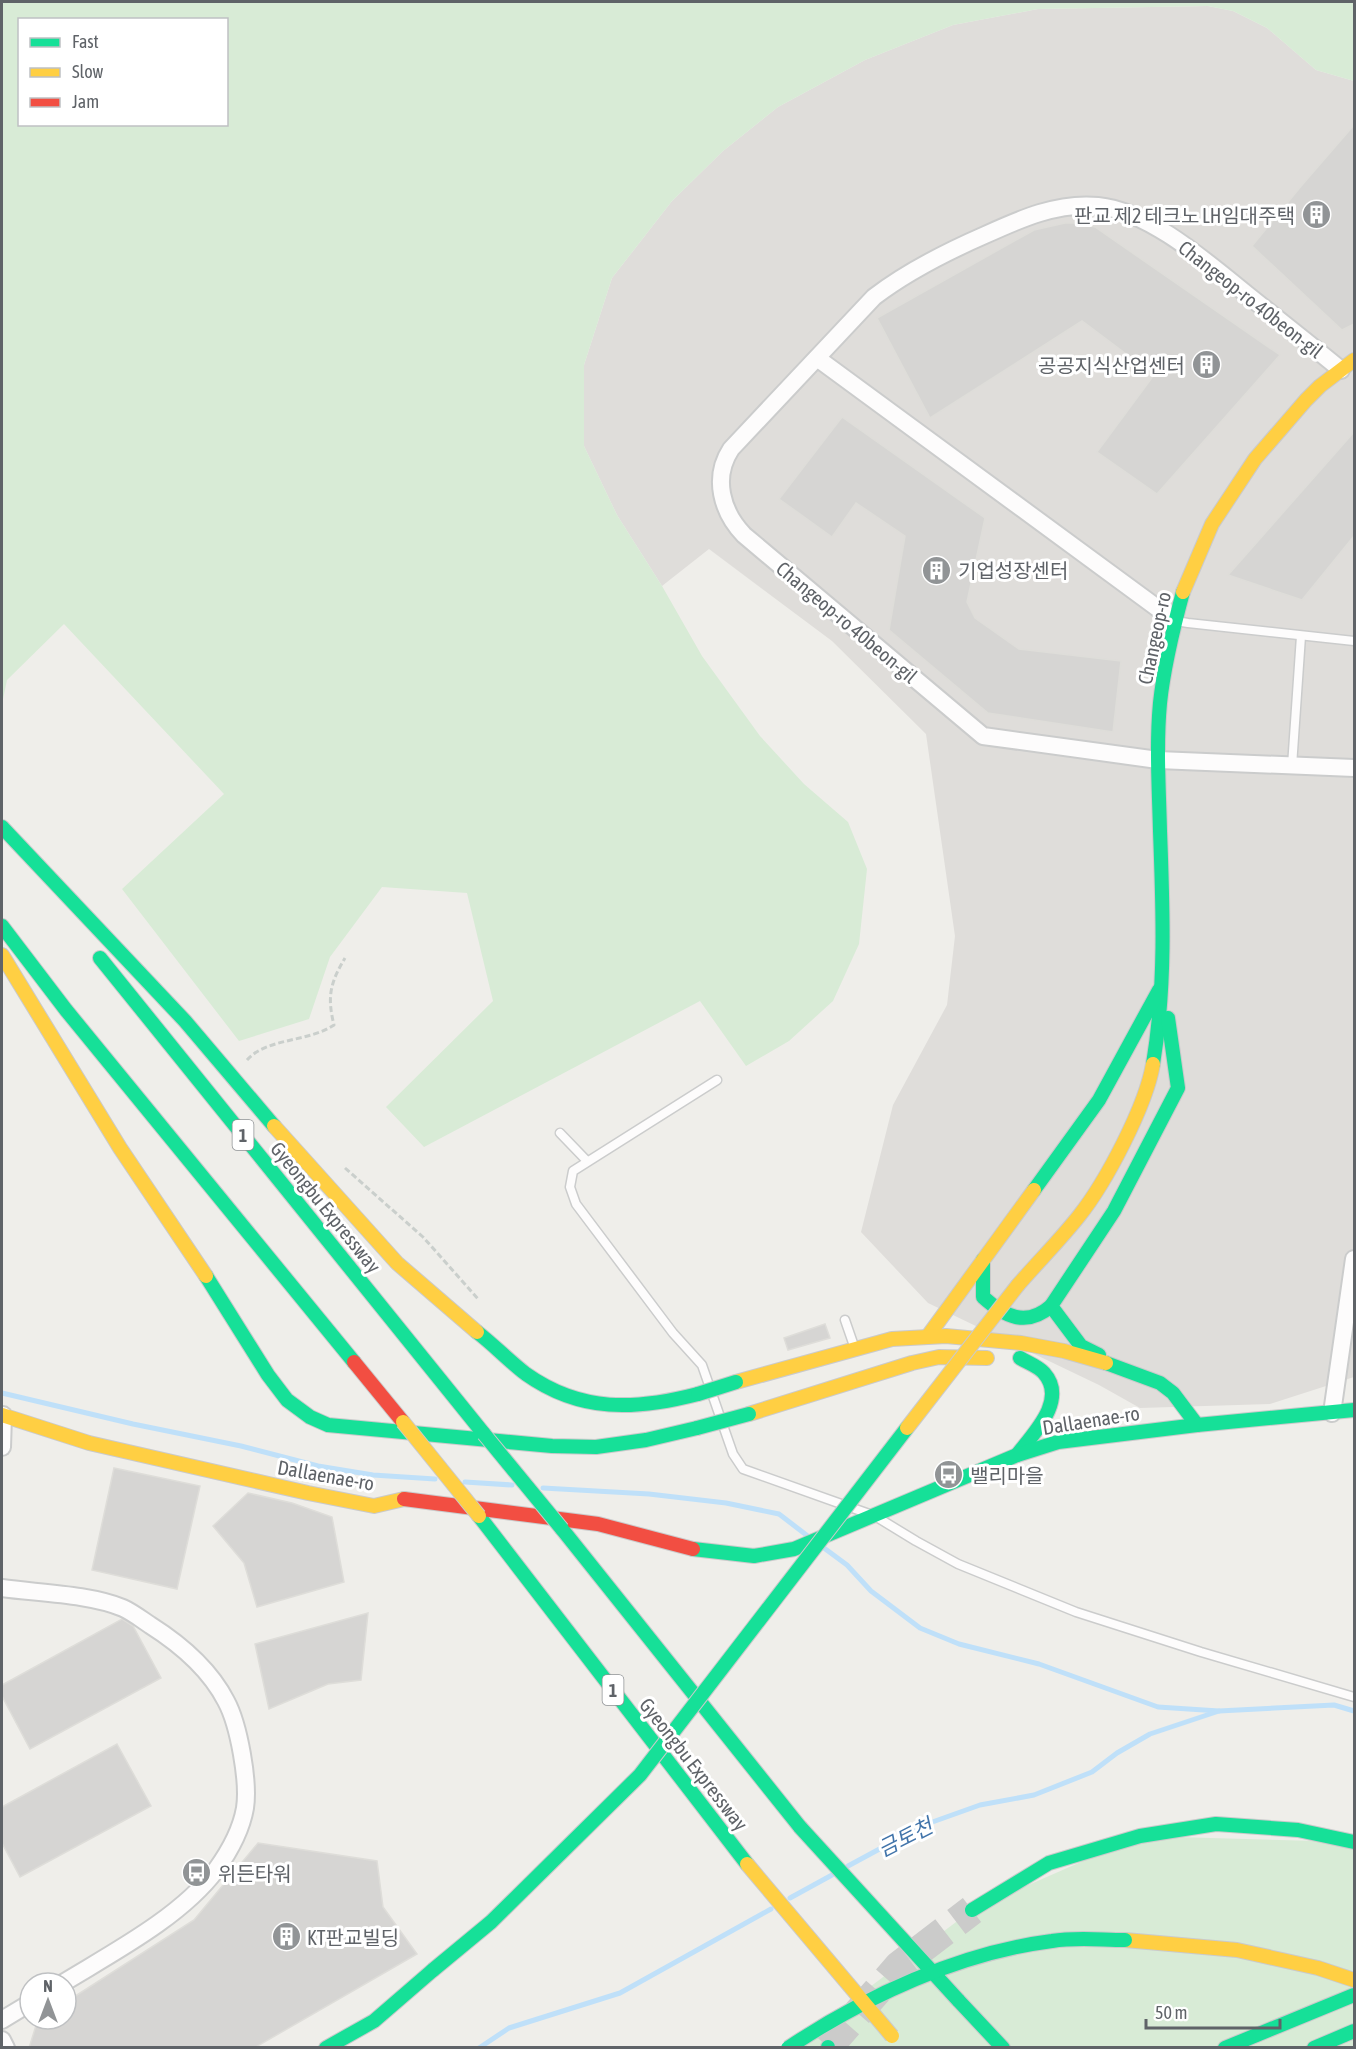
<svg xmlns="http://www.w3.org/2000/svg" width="1356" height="2049" font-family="'Asap Condensed','Noto Sans KR',sans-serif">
<rect width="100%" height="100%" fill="#efeeea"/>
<path fill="#dfddda" d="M 1208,6 L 1233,11 L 1267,28 L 1316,70 L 1354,81 L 1354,1377 L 1270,1404 L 1140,1408 L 1099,1385 L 928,1303 L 861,1232 L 893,1105 L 947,1005 L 955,936 L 926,734 L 832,641 L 709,549 L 662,586 L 617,515 L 584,446 L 584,365 L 612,278 L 672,201 L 723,151 L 778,107 L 865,60 L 953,25 L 1038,9 Z"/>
<g fill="#d8ebd6" fill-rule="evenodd">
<path d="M 2,2 L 1354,2 L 1354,81 L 1316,70 L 1267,28 L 1233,11 L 1208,6 L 1038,9 L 953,25 L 865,60 L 778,107 L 723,151 L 672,201 L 612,278 L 584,365 L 584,446 L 617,515 L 662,586 L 702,656 L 760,736 L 804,784 L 848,822 L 867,869 L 859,944 L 833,1001 L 789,1041 L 746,1066 L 700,1001 L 424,1147 L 386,1107 L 493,1001 L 467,893 L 382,887 L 330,957 L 309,1019 L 239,1041 L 122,889 L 224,794 L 64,624 L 7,680 L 2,704 ZM 20,20 L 226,20 L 226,124 L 20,124 Z"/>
<path d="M 1140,1836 L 1354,1842 L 1354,2047 L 789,2048 L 972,1910 Z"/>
</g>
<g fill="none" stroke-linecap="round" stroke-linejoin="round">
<g stroke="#bfe0f9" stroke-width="5">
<path d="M 2,1393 L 133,1424 L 241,1446 L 318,1466 L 373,1475 L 435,1479"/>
<path d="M 465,1482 L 512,1485"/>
<path d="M 543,1488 L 649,1494 L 726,1503 L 779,1514 L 809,1537"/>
<path d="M 824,1548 L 847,1565 L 871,1591 L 920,1628 L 959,1644 L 1039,1664 L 1158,1707 L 1219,1711"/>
<path d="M 848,1866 L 924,1825 L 980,1805 L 1034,1795 L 1092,1772 L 1117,1753 L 1150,1734 L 1219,1711 L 1334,1705 L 1354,1711"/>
<path d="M 790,1898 L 832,1875"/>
<path d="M 479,2048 L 509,2028 L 620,1993 L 771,1909"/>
</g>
</g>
<g fill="#d6d5d3" stroke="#deddd9" stroke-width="1.5">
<path d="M 1354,125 L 1354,324 L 1342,330 L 1252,246 L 1302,185 Z"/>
<path d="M 1065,223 L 1080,223 L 1095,227 L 1280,355 L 1157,494 L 1097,452 L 1154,375 L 1082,321 L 930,418 L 877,318 L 1034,230 Z"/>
<path d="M 842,417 L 985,518 L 967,602 L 975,618 L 1019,649 L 1121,661 L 1113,732 L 988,713 L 889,630 L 905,536 L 856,503 L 832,537 L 779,499 Z"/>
<path d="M 1354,432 L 1354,536 L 1302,600 L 1228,575 Z"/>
<path d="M 825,1324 L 830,1338 L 788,1350 L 784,1338 Z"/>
<path d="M 114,1468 L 200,1486 L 177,1589 L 92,1570 Z"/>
<path d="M 248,1493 L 292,1503 L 332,1517 L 344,1582 L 257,1607 L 244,1563 L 213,1526 Z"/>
<path d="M 368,1613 L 361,1680 L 328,1684 L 269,1709 L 255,1644 Z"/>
<path d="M 122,1619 L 133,1626 L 161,1678 L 30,1749 L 2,1696 L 2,1685 Z"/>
<path d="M 117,1744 L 151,1806 L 20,1877 L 2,1843 L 2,1807 Z"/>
<path d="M 258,1843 L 377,1861 L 383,1907 L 417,1954 L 254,2048 L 29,2048 L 38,2019 L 66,2019 L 66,2002 L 194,1920 Z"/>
</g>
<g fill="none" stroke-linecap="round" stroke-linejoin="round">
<path stroke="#cbcbca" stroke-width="30" stroke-dasharray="30 15" stroke-linecap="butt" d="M 828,2047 L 899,1966 L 972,1910"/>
<defs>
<g id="lane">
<path d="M 1176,621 L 1188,623 L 1354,641"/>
<path d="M 1292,766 L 1301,636"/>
<path d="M 717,1080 L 573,1171 L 570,1187 L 576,1204 L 673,1333 L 702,1365 L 733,1454 L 743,1469 L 875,1516 L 916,1541 L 958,1564 L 1076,1612 L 1201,1652 L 1354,1697"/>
<path d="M 560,1133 L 587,1161"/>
<path d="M 845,1320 L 854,1346"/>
</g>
<g id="street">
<path d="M 817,358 L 1175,621"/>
<path d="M 1341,370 C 1311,345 1280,321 1249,296 C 1209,264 1150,211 1098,206 C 1058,202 1020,219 985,235 C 946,252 908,271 874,297 L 731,449 C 712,478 722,512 744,535 L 983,736 L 1158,760 L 1354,768"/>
<path d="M 1332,1413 L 1354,1259"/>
<path d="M 2,1447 L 3,1415"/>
<path d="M 2,1588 C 37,1593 90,1594 123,1608 C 132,1612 141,1619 150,1625 C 180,1644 210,1670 226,1701 C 239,1725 249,1782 245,1808 C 241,1831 229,1852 216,1870 C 181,1917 112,1953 63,1983"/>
<path d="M 2,2020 L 30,2003"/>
<path d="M 2,2040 L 6,2048"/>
</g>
<g id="fast">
<path d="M 2,827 L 185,1021 L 274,1126"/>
<path d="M 2,926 L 66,1010 L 354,1362"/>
<path d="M 100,958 L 484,1434"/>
<path d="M 1153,1064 C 1166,986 1163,909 1160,831 C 1159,789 1156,746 1160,703 C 1164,665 1173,629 1183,592"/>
<path d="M 1034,1190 L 1099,1100 L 1159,990"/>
<path d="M 983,1260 L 983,1297 C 1004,1316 1026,1328 1051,1306"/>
<path d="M 206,1276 L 268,1375 L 287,1400 L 310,1417 L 328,1425 L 552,1446 L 596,1447 L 646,1440 L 697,1428"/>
<path d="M 477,1332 C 494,1345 509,1361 526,1374 C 581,1413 636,1410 698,1394"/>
<path d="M 1099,1355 L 1081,1346 L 1051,1306 L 1114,1211 L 1178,1088 L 1168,1018"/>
<path d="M 1106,1363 L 1160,1383 L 1173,1393 L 1197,1425"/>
<path d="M 1017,1455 C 1033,1434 1068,1400 1044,1373 C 1038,1366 1028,1363 1020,1358"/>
<path d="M 479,1516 L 747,1864"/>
<path d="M 562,1529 L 800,1827"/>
<path d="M 693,1549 L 754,1556 L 794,1549 L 1017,1455 L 1058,1442 L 1197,1425 L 1354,1410"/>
<path d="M 972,1910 L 1049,1863 L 1140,1836 L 1216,1824 L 1298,1830 L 1354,1842"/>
<path d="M 958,2000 L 1003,2048"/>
<path d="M 828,2047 L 828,2048"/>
<path d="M 326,2048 L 374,2021 L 433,1970"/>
<path d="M 1225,2048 L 1354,1995"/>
<path d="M 1314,2048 L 1354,2031"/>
</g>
<g id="slow">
<path d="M 1183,592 L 1212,524 L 1255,459 L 1306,400 L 1320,386 L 1354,360"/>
<path d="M 2,955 L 120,1148 L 206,1276"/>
<path d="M 274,1126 L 397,1263 L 477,1332"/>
<path d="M 1018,1285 C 1038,1262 1060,1240 1079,1216 C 1106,1182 1146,1106 1153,1064"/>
<path d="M 928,1336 L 1034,1190"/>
<path d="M 736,1382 L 892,1339 L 946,1336 L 1021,1343 L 1064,1351 L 1106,1363"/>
<path d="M 749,1414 L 912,1363 L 939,1357 L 987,1358"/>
<path d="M 2,1415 L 89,1443 L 308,1493 L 374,1506 L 404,1499"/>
<path d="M 1125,1940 L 1237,1950 L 1318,1968 L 1354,1980"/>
</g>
<g id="jam">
<path d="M 354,1362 L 403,1422"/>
<path d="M 404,1499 L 598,1524 L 693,1549"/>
</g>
</defs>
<use href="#lane" stroke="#cbcccc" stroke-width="11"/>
<use href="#street" stroke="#cbcccc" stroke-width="20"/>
<use href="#fast" stroke="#cacacb" stroke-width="16"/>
<use href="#slow" stroke="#cacacb" stroke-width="16"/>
<use href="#jam" stroke="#cacacb" stroke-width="16"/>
<g stroke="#cacfcc" stroke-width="3" stroke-dasharray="6 3" stroke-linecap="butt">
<path d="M 247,1060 C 266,1038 309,1042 334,1025 C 327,997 330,983 345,958"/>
<path d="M 345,1168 L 423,1237 L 479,1300"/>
</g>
<use href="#lane" stroke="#fdfcfc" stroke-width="8"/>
<use href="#street" stroke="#fdfcfc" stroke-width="16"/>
<use href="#fast" stroke="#16e098" stroke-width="14"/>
<use href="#slow" stroke="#ffcf43" stroke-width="14"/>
<use href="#jam" stroke="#f24e42" stroke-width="14"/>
<defs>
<g id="fast-bridge">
<path d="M 698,1394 L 736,1382"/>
<path d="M 697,1428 L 749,1414"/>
<path d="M 484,1434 L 562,1529"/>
<path d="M 800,1827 L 958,2000"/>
<path d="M 433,1970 L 491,1922 L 640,1775 L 907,1428"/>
<path d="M 788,2048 C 866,1996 959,1953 1052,1941 C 1076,1937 1101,1940 1125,1940"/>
</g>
<g id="slow-bridge">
<path d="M 403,1422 L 479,1516"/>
<path d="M 907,1428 L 1018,1285"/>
<path d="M 747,1864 L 892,2036"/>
</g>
</defs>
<use href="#fast-bridge" stroke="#cacacb" stroke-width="16" stroke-linecap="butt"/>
<use href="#slow-bridge" stroke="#cacacb" stroke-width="16" stroke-linecap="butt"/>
<use href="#fast-bridge" stroke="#16e098" stroke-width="14"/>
<use href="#slow-bridge" stroke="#ffcf43" stroke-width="14"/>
</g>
<defs>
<symbol id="building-disc" viewBox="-11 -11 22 22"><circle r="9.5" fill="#919496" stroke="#fff"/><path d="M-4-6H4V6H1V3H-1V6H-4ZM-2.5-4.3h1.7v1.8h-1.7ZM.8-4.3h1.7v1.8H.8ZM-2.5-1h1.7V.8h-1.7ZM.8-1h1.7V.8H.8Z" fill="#fff"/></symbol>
<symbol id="bus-disc" viewBox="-11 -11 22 22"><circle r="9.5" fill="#919496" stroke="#fff"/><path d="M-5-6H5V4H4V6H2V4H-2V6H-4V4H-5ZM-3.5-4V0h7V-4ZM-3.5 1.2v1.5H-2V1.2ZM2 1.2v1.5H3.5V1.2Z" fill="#fff"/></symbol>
</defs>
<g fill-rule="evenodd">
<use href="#building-disc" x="1300" y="198" width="33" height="33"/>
<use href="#building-disc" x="1190" y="348" width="33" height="33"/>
<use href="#building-disc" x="920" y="554" width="33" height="33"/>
<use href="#bus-disc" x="932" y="1458" width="33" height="33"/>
<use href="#bus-disc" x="180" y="1856" width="33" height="33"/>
<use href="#building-disc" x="270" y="1920" width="33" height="33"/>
</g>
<g text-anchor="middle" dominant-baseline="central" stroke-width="6" stroke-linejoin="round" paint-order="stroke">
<g fill="#fff" stroke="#8f9295" stroke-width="1.5">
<rect x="232.5" y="1120" width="21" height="30" rx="4.5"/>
<rect x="602.5" y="1675" width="21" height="30" rx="4.5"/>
</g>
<g font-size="18" font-weight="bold" fill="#5f6368">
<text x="243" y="1135">1</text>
<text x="613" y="1690">1</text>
</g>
<g font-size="20" fill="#5f6368" stroke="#fff" text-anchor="start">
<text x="1295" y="215" text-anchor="end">판교 제2 테크노 LH임대주택</text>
<text x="1185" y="365" text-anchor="end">공공지식산업센터</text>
<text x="958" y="570">기업성장센터</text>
<text x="970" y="1475">밸리마을</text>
<text x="218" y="1873">위든타워</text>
<text x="307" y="1937">KT판교빌딩</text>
</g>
<g font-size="20" fill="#5f6368" stroke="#fff">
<text transform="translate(1251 299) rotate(38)">Changeop-ro 40beon-gil</text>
<text transform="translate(847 622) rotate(40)">Changeop-ro 40beon-gil</text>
<text transform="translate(1154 638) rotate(-78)">Changeop-ro</text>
<text transform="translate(326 1207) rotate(51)">Gyeongbu Expressway</text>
<text transform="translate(1091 1420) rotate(-9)">Dallaenae-ro</text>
<text transform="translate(326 1475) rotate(10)">Dallaenae-ro</text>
<text transform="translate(694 1764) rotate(52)">Gyeongbu Expressway</text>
</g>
<g font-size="21" font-style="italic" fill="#4174aa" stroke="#fff">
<text transform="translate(905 1837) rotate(-27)">금토천</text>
</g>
</g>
<rect width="1356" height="2049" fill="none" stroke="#5f6368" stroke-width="6"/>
<rect x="18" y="18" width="210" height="108" fill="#ffffff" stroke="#bfc1c3" stroke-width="1.5"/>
<rect x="30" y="38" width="30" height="9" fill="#16e098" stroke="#bfc1c3" stroke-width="1.5"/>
<text x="72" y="48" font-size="18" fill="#5f6368">Fast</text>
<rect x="30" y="68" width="30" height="9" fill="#ffcf43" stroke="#bfc1c3" stroke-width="1.5"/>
<text x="72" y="78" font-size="18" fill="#5f6368">Slow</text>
<rect x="30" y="98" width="30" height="9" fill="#f24e42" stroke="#bfc1c3" stroke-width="1.5"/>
<text x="72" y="108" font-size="18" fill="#5f6368">Jam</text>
<g transform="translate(48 2001)"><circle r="28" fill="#ffffff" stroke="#bfc1c3" stroke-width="1.5"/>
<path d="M0-4.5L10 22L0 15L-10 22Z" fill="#919496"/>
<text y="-9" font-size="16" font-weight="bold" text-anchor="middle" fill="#5f6368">N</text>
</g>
<path d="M1146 2019v9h134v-9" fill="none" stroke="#5f6368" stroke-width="3"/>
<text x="1155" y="2019" font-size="18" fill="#5f6368" stroke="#ffffff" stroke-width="4.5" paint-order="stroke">50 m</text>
</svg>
